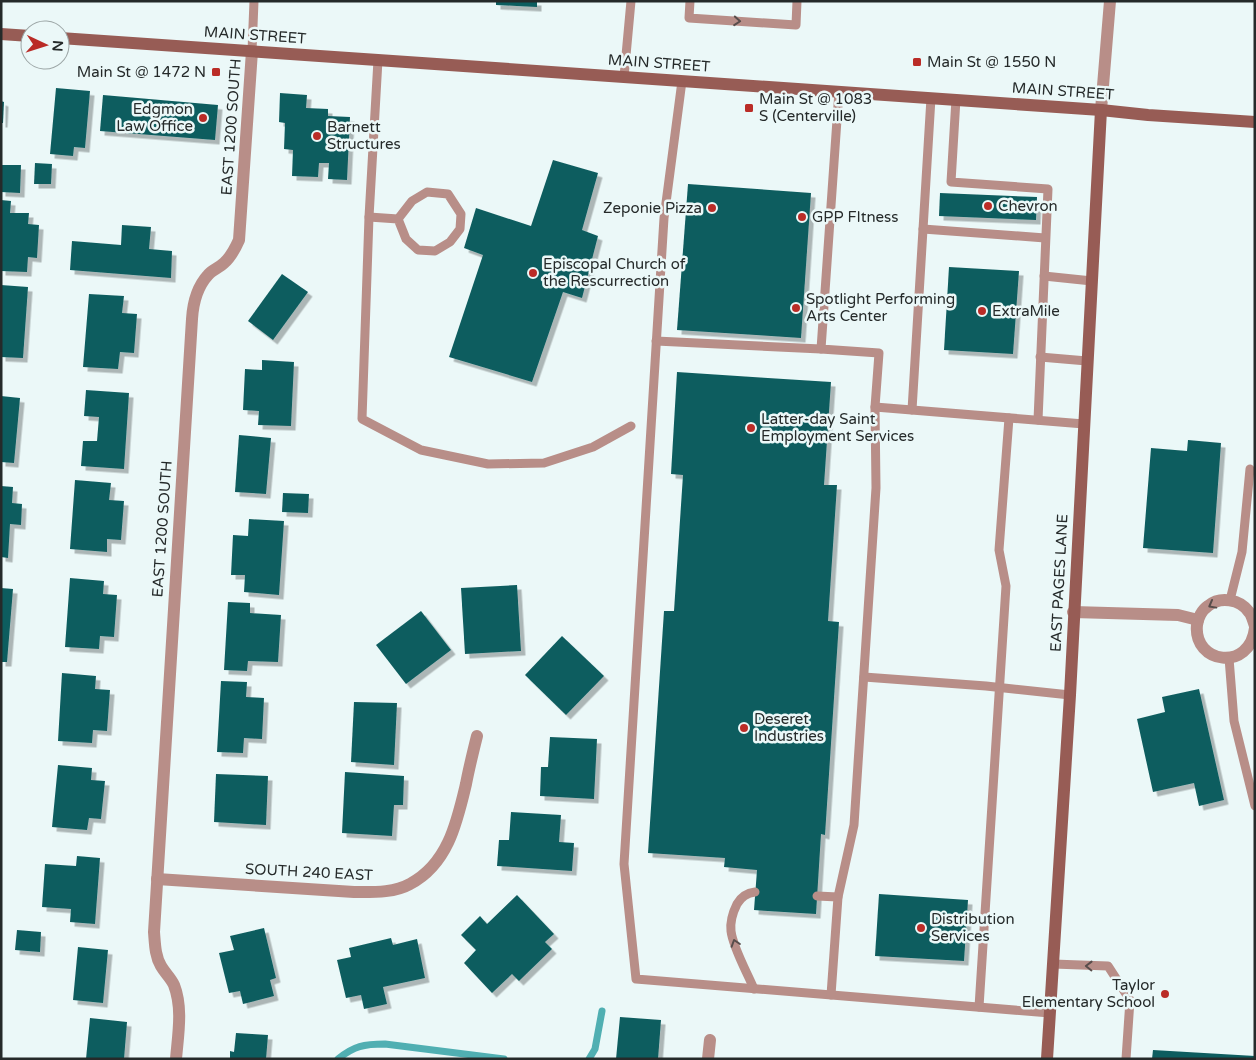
<svg xmlns="http://www.w3.org/2000/svg" width="1256" height="1060" font-family="'Varela Round',sans-serif">
<defs>
<filter id="shadow"><feDropShadow dx="4.5" dy="4.5" stdDeviation="0" flood-color="#0004"/></filter>
</defs>
<rect width="100%" height="100%" fill="#ebf8f8"/>
<g fill="none" stroke-linecap="round" stroke-linejoin="round">
<g stroke="#50afb2" stroke-width="7">
<path d="M 338,1059 C 354,1046 364,1044 385,1044 L 504,1059"/>
<path d="M 589,1059 L 595,1049 L 602,1011"/>
</g>
</g>
<g fill="#0f5d5f" filter="url(#shadow)">
<path d="M 496,1 L 537,1 L 537,7 L 496,5 Z"/>
<path d="M 56,88 L 90,91 L 85,148 L 74,147 L 73,156 L 50,154 Z"/>
<path d="M 280,93 L 307,95 L 306,108 L 328,109 L 328,116 L 350,117 L 347,180 L 328,179 L 329,163 L 319,163 L 318,177 L 292,176 L 293,150 L 284,149 L 285,123 L 279,122 Z"/>
<path d="M 103,95 L 218,105 L 215,140 L 100,131 Z"/>
<path d="M 1,101 L 4,102 L 3,123 L 1,123 Z"/>
<path d="M 553,160 L 598,173 L 582,230 L 598,236 L 582,298 L 563,292 L 532,382 L 449,357 L 483,255 L 464,248 L 476,208 L 531,226 Z"/>
<path d="M 35,163 L 52,164 L 51,184 L 34,184 Z"/>
<path d="M 1,165 L 21,165 L 20,193 L 1,192 Z"/>
<path d="M 688,184 L 811,193 L 801,338 L 677,330 Z"/>
<path d="M 940,193 L 1037,197 L 1036,220 L 939,216 Z"/>
<path d="M 1,200 L 11,201 L 10,213 L 29,213 L 28,224 L 39,225 L 37,258 L 28,257 L 27,272 L 1,271 Z"/>
<path d="M 122,225 L 151,227 L 149,249 L 172,251 L 171,278 L 70,270 L 72,241 L 121,245 Z"/>
<path d="M 949,267 L 1019,271 L 1013,354 L 944,350 Z"/>
<path d="M 282,274 L 308,292 L 273,340 L 248,321 Z"/>
<path d="M 1,285 L 28,287 L 23,358 L 1,357 Z"/>
<path d="M 89,294 L 124,296 L 122,313 L 137,314 L 134,353 L 120,352 L 118,369 L 83,367 Z"/>
<path d="M 262,360 L 294,362 L 291,426 L 258,425 L 259,411 L 243,410 L 245,369 L 262,370 Z"/>
<path d="M 677,372 L 831,382 L 824,485 L 837,485 L 828,621 L 839,622 L 825,835 L 821,834 L 816,914 L 754,910 L 757,870 L 724,867 L 725,858 L 648,853 L 664,611 L 674,611 L 683,475 L 671,474 Z"/>
<path d="M 86,390 L 129,393 L 124,469 L 81,466 L 83,441 L 97,441 L 99,417 L 84,416 Z"/>
<path d="M 1,396 L 20,398 L 14,463 L 1,462 Z"/>
<path d="M 239,435 L 271,438 L 266,494 L 235,492 Z"/>
<path d="M 1188,440 L 1221,443 L 1213,553 L 1143,548 L 1151,448 L 1187,451 Z"/>
<path d="M 75,480 L 111,483 L 109,500 L 124,501 L 121,540 L 107,539 L 107,552 L 70,549 Z"/>
<path d="M 1,486 L 13,487 L 12,503 L 22,504 L 21,525 L 10,524 L 8,558 L 1,557 Z"/>
<path d="M 283,493 L 309,494 L 308,513 L 282,512 Z"/>
<path d="M 249,519 L 284,521 L 279,595 L 244,592 L 245,575 L 231,575 L 233,535 L 248,536 Z"/>
<path d="M 70,578 L 104,581 L 103,594 L 117,595 L 114,637 L 100,636 L 99,649 L 65,647 Z"/>
<path d="M 517,585 L 521,651 L 465,654 L 461,588 Z"/>
<path d="M 1,588 L 13,589 L 7,662 L 1,662 Z"/>
<path d="M 228,602 L 250,603 L 250,613 L 281,615 L 278,662 L 248,661 L 247,671 L 224,670 Z"/>
<path d="M 421,611 L 451,650 L 406,684 L 376,645 Z"/>
<path d="M 562,636 L 604,676 L 566,715 L 525,675 Z"/>
<path d="M 62,673 L 96,676 L 95,689 L 110,690 L 107,731 L 93,730 L 92,743 L 58,741 Z"/>
<path d="M 221,681 L 247,682 L 246,697 L 264,698 L 262,739 L 244,738 L 243,753 L 217,752 Z"/>
<path d="M 1199,689 L 1224,800 L 1199,806 L 1194,783 L 1153,792 L 1137,719 L 1165,712 L 1162,697 Z"/>
<path d="M 354,702 L 397,703 L 394,765 L 351,762 Z"/>
<path d="M 550,737 L 597,739 L 594,799 L 540,796 L 541,767 L 548,767 Z"/>
<path d="M 58,765 L 92,768 L 91,780 L 105,781 L 101,819 L 89,818 L 87,830 L 52,827 Z"/>
<path d="M 345,772 L 404,776 L 403,805 L 394,805 L 392,836 L 342,833 Z"/>
<path d="M 216,774 L 268,776 L 266,825 L 214,822 Z"/>
<path d="M 511,812 L 561,815 L 559,842 L 574,843 L 572,871 L 497,866 L 499,840 L 509,840 Z"/>
<path d="M 77,856 L 100,858 L 95,924 L 70,922 L 71,909 L 42,907 L 45,864 L 76,866 Z"/>
<path d="M 879,894 L 968,900 L 964,961 L 875,956 Z"/>
<path d="M 517,895 L 554,934 L 545,942 L 552,949 L 519,981 L 512,974 L 492,993 L 464,963 L 476,950 L 461,935 L 480,916 L 487,924 Z"/>
<path d="M 264,928 L 276,978 L 270,980 L 274,996 L 243,1004 L 240,991 L 229,993 L 219,953 L 234,950 L 230,936 Z"/>
<path d="M 17,930 L 41,932 L 40,952 L 15,950 Z"/>
<path d="M 391,938 L 393,945 L 417,939 L 425,978 L 383,987 L 387,1004 L 364,1009 L 361,995 L 346,998 L 337,960 L 351,957 L 349,948 Z"/>
<path d="M 78,947 L 108,950 L 103,1003 L 73,1000 Z"/>
<path d="M 620,1017 L 661,1020 L 658,1059 L 616,1059 Z"/>
<path d="M 90,1018 L 127,1022 L 124,1059 L 86,1059 Z"/>
<path d="M 236,1033 L 268,1035 L 266,1059 L 230,1059 L 230,1051 L 234,1052 Z"/>
<path d="M 1153,1050 L 1255,1056 L 1255,1059 L 1152,1059 Z"/>
</g>
<g fill="none" stroke-linecap="round" stroke-linejoin="round">
<g stroke="#b88e88" stroke-width="9">
<path d="M 690,1 L 689,18 L 796,25 L 797,1"/>
<path d="M 252,51 L 254,1"/>
<path d="M 378,60 L 369,217 L 362,419 L 421,450 L 488,464 L 544,463 L 593,447 L 631,426"/>
<path d="M 624,77 L 631,1"/>
<path d="M 682,81 L 664,218 L 624,864 L 636,979 L 1050,1013"/>
<path d="M 956,99 L 951,182 L 1048,189 L 1038,420"/>
<path d="M 369,217 L 398,219 L 412,201 L 427,192 L 448,194 L 461,214 L 460,229 L 450,242 L 435,251 L 418,250 L 406,239 L 398,219"/>
<path d="M 923,229 L 1045,238"/>
<path d="M 1044,276 L 1092,281"/>
<path d="M 656,341 L 821,349"/>
<path d="M 1040,357 L 1087,361"/>
<path d="M 875,407 L 1084,424"/>
<path d="M 912,410 L 931,98"/>
<path d="M 1230,600 L 1242,552 L 1250,469"/>
<path d="M 1229,658 L 1234,721 L 1255,806"/>
<path d="M 864,677 L 986,686 L 1070,695"/>
<path d="M 817,896 L 838,897"/>
<path d="M 1053,964 L 1108,966 L 1130,1000 L 1126,1059"/>
<path d="M 754,989 C 747,972 733,948 731,931 C 730,922 733,912 737,904 C 741,897 747,893 755,892"/>
<path d="M 831,995 L 838,897 L 854,825 L 876,488 L 875,407 L 879,353 L 821,349 L 839,91"/>
<path d="M 979,1007 L 1006,586 L 999,550 L 1009,418"/>
</g>
<g stroke="#b88e88" stroke-width="12">
<path d="M 1073,612 L 1178,615 L 1198,620"/>
<path d="M 1255,626 C 1253,621 1252,615 1249,612 C 1240,599 1220,596 1208,606 C 1202,610 1198,618 1197,625 C 1193,664 1250,672 1255,628"/>
<path d="M 157,879 L 354,892 C 373,892 394,893 410,884 C 448,864 457,822 466,784 C 469,768 473,752 477,736"/>
<path d="M 176,1059 C 178,1035 183,1008 174,985 C 171,978 165,973 161,966 C 155,956 155,944 154,932 L 192,319 C 193,303 197,287 208,275 C 212,270 219,268 224,263 C 231,257 235,249 239,240 L 252,51"/>
<path d="M 708,1059 L 710,1040"/>
</g>
<path stroke="#b88e88" stroke-width="12" d="M 1101,110 L 1110,1"/>
<g stroke="#975c55" stroke-width="12">
<path d="M 1,34 L 30,36"/>
<path d="M 60,38 L 1101,110 L 1148,115 L 1255,122"/>
<path d="M 1047,1059 L 1070,695 L 1101,110"/>
</g>
</g>
<defs><path id="oneway-chevron" d="M-2-3.5L2.5 0L-2 3.5" fill="none" stroke-width="1.6" stroke-linecap="round" stroke-linejoin="round" transform="scale(1.25)"/></defs>
<g stroke="#584d4b">
<use href="#oneway-chevron" transform="translate(737 21) rotate(4)"/>
<use href="#oneway-chevron" transform="translate(1212 605) rotate(151)"/>
<use href="#oneway-chevron" transform="translate(735 943) rotate(-108)"/>
<use href="#oneway-chevron" transform="translate(1089 966) rotate(-179)"/>
</g>
<g fill="#ba2c27" stroke="#ebf8f8" stroke-width="2">
<rect x="912" y="57" width="10" height="10" rx="2.5"/>
<rect x="211" y="67" width="10" height="10" rx="2.5"/>
<rect x="744" y="103" width="10" height="10" rx="2.5"/>
<circle cx="203" cy="118" r="5"/>
<circle cx="317" cy="136" r="5"/>
<circle cx="988" cy="206" r="5"/>
<circle cx="712" cy="208" r="5"/>
<circle cx="802" cy="217" r="5"/>
<circle cx="533" cy="273" r="5"/>
<circle cx="796" cy="308" r="5"/>
<circle cx="982" cy="311" r="5"/>
<circle cx="751" cy="428" r="5"/>
<circle cx="744" cy="728" r="5"/>
<circle cx="921" cy="928" r="5"/>
<circle cx="1165" cy="994" r="5"/>
</g>
<g text-anchor="middle" dominant-baseline="central" stroke-width="5" stroke-linejoin="round" paint-order="stroke">
<g font-size="15" fill="#252a2a" stroke="#ebf8f8">
<text transform="translate(255 35) rotate(4)">MAIN STREET</text>
<text transform="translate(659 63) rotate(4)">MAIN STREET</text>
<text transform="translate(1063 91) rotate(4)">MAIN STREET</text>
<text transform="translate(231 127) rotate(-86)">EAST 1200 SOUTH</text>
<text transform="translate(162 529) rotate(-86)">EAST 1200 SOUTH</text>
<text transform="translate(1059 583) rotate(-87)">EAST PAGES LANE</text>
<text transform="translate(309 872) rotate(3)">SOUTH 240 EAST</text>
</g>
<g font-size="15" fill="#252a2a" stroke="#ebf8f8" text-anchor="start">
<text x="927" y="62">Main St @ 1550 N</text>
<text x="206" y="72" text-anchor="end">Main St @ 1472 N</text>
<text x="759" y="99">Main St @ 1083<tspan x="759" dy="17">S (Centerville)</tspan></text>
<text x="193" y="109" text-anchor="end">Edgmon<tspan x="193" dy="17">Law Office</tspan></text>
<text x="327" y="127">Barnett<tspan x="327" dy="17">Structures</tspan></text>
<text x="998" y="206">Chevron</text>
<text x="702" y="208" text-anchor="end">Zeponie Pizza</text>
<text x="812" y="217">GPP FItness</text>
<text x="543" y="264">Episcopal Church of<tspan x="543" dy="17">the Rescurrection</tspan></text>
<text x="806" y="299">Spotlight Performing<tspan x="806" dy="17">Arts Center</tspan></text>
<text x="992" y="311">ExtraMile</text>
<text x="761" y="419">Latter-day Saint<tspan x="761" dy="17">Employment Services</tspan></text>
<text x="754" y="719">Deseret<tspan x="754" dy="17">Industries</tspan></text>
<text x="931" y="919">Distribution<tspan x="931" dy="17">Services</tspan></text>
<text x="1155" y="985" text-anchor="end">Taylor<tspan x="1155" dy="17">Elementary School</tspan></text>
</g>
</g>
<rect width="1256" height="1060" fill="none" stroke="#252a2a" stroke-width="5"/>
<g transform="translate(45 45) rotate(94)"><circle r="24" fill="#ebf8f8" stroke="#9ca6a6"/>
<path d="M0-4L9 19L0 12L-9 19Z" fill="#ba2c27"/>
<text y="-8" font-size="14" font-weight="bold" text-anchor="middle" fill="#252a2a">N</text>
</g>
</svg>
